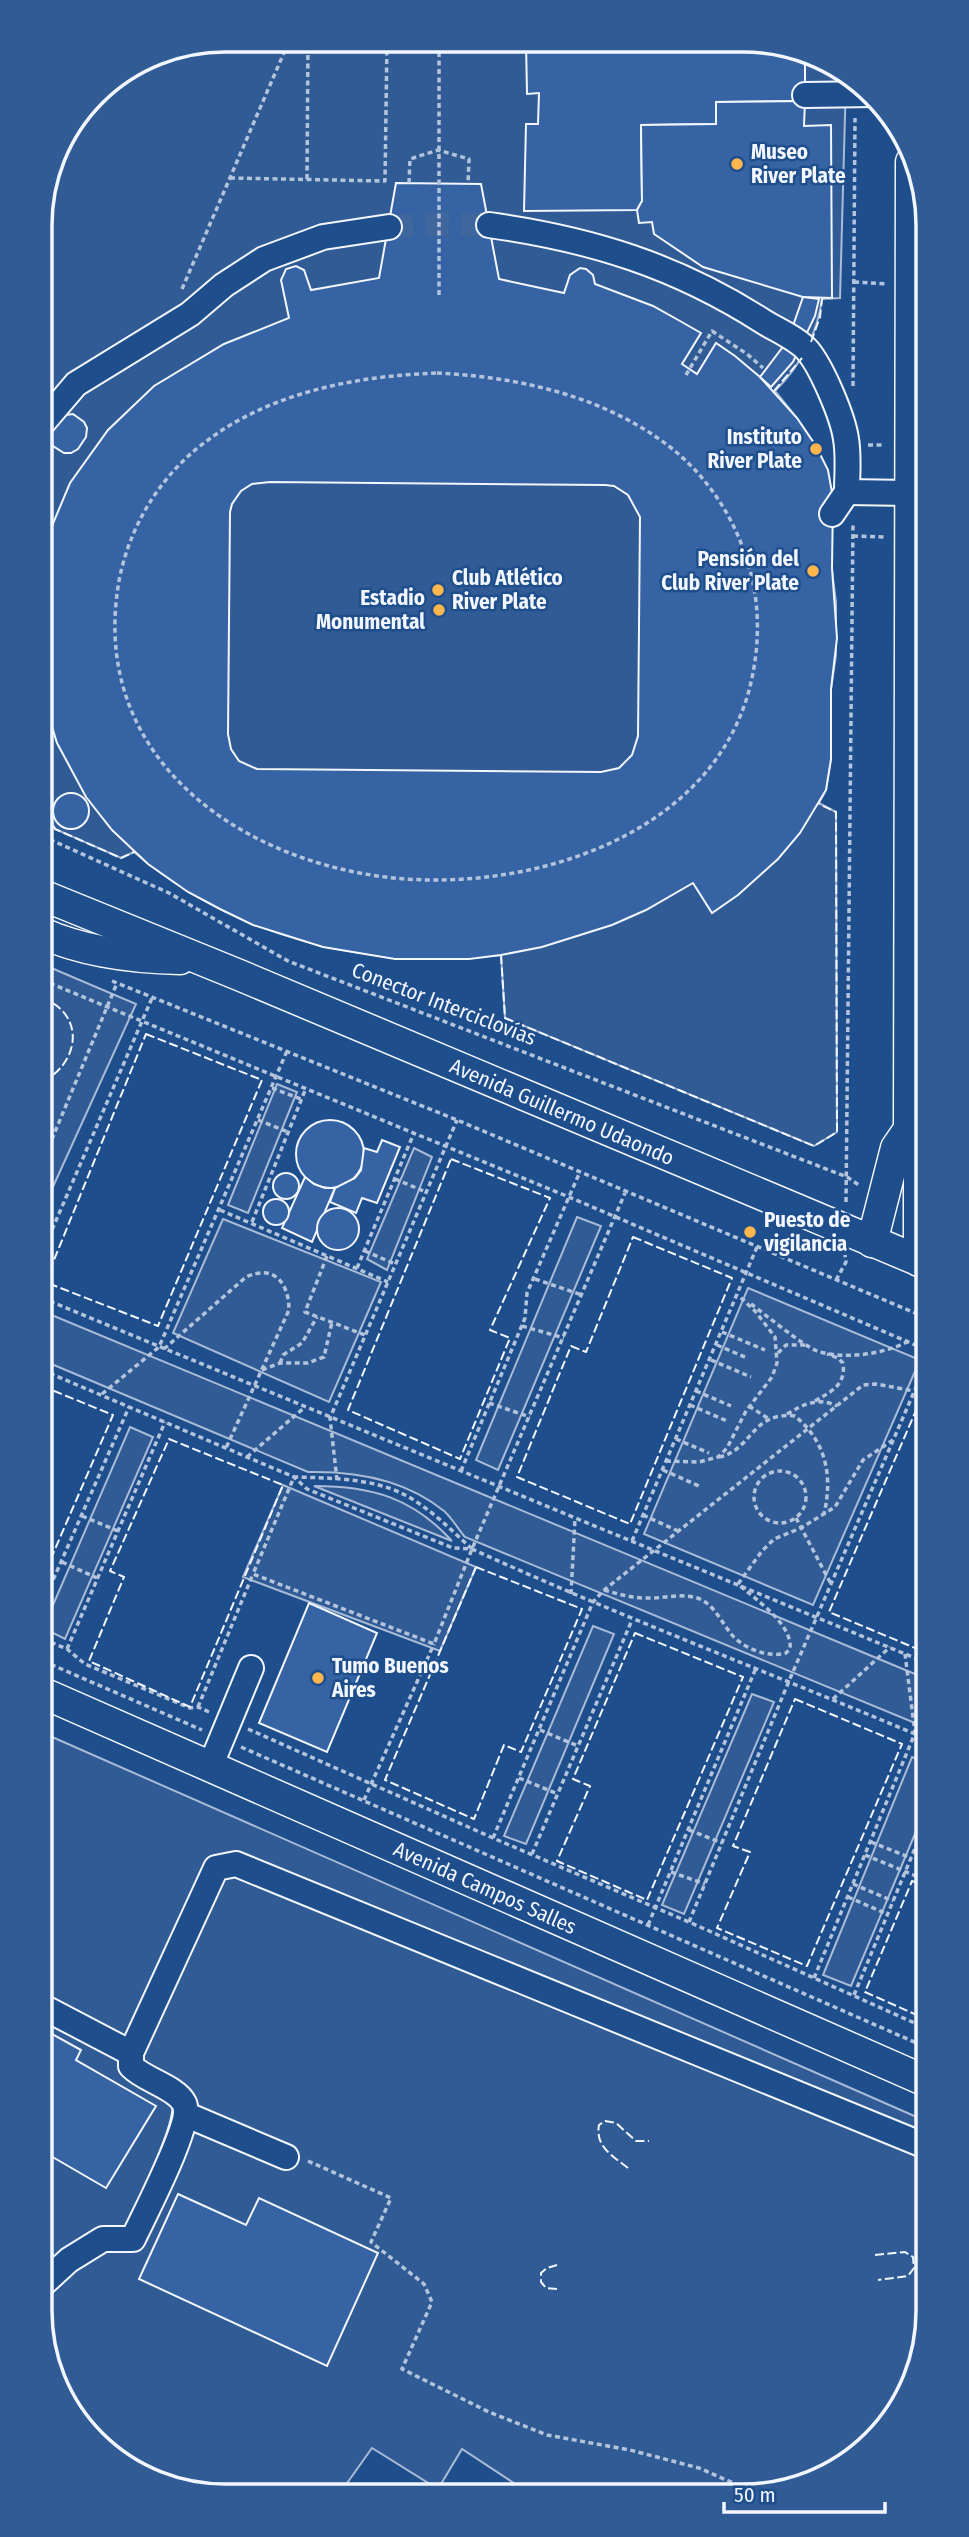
<svg xmlns="http://www.w3.org/2000/svg" width="969" height="2537" font-family="'Fira Sans Condensed',sans-serif">
<rect width="100%" height="100%" fill="#1f4e8c"/>
<g fill="#305b95" stroke="#a8bbd7" stroke-width="2">
<path d="M 225,40 L 780,44 L 846,79 L 840,298 L 822,299 C 817,336 801,365 775,391 L 797,418 L 816,446 L 836,602 L 836,655 L 831,689 L 831,759 L 826,790 L 819,803 L 836,812 L 837,1132 L 814,1146 L 505,1018 L 501,955 C 369,970 237,939 134,852 L 121,858 L 55,829 L 42,804 L 41,213 L 59,144 L 103,86 L 155,54 Z"/>
<path d="M 42,964 L 136,1004 L 42,1211 Z"/>
<path d="M 277,1084 L 297,1092 L 248,1213 L 228,1205 Z"/>
<path d="M 414,1148 L 432,1157 L 387,1270 L 367,1259 Z"/>
<path d="M 577,1217 L 601,1226 L 498,1470 L 476,1460 Z"/>
<path d="M 223,1219 L 381,1282 L 329,1402 L 173,1333 Z"/>
<path d="M 748,1288 L 920,1360 L 813,1605 L 644,1534 Z"/>
<path d="M 42,1311 L 927,1679 L 927,1728 L 465,1537 C 458,1529 452,1518 444,1511 C 406,1480 355,1471 308,1472 L 42,1360 Z"/>
<path d="M 130,1427 L 153,1437 L 65,1639 L 43,1628 Z"/>
<path d="M 283,1485 L 476,1567 L 440,1651 L 243,1577 Z"/>
<path d="M 314,1486 C 372,1486 413,1498 452,1541 Z"/>
<path d="M 593,1626 L 614,1634 L 526,1844 L 504,1836 Z"/>
<path d="M 752,1694 L 774,1702 L 684,1914 L 662,1905 Z"/>
<path d="M 43,1733 L 928,2122 L 928,2323 L 915,2382 L 883,2433 L 837,2472 L 780,2493 L 529,2493 L 462,2449 L 438,2489 L 372,2448 L 340,2493 L 190,2493 L 95,2443 L 44,2348 Z"/>
<path d="M 912,1757 L 928,1763 L 928,1803 L 851,1986 L 823,1975 Z"/>
</g>
<g fill="#3563a3" stroke="#f2f6ff" stroke-width="2" fill-rule="evenodd">
<path d="M 526,42 L 780,44 L 805,57 L 805,101 L 716,102 L 716,124 L 641,125 L 642,201 L 637,210 L 524,211 L 526,124 L 538,124 L 539,93 L 527,94 Z"/>
<path d="M 805,101 L 804,126 L 831,125 L 832,298 L 803,297 L 703,267 L 654,234 L 652,222 L 639,223 L 637,210 L 642,201 L 641,125 L 716,124 L 716,102 Z"/>
<path d="M 396,183 L 481,184 L 499,279 L 564,293 L 570,275 L 580,268 L 586,269 L 593,275 L 595,284 L 653,306 L 680,321 L 701,333 L 682,364 L 697,374 L 716,343 L 735,356 L 760,377 L 797,418 L 816,446 L 828,470 L 833,498 L 832,568 L 837,638 L 831,689 L 831,759 L 826,790 L 800,833 L 778,859 L 738,895 L 712,913 L 693,883 L 646,910 L 612,925 L 542,947 L 501,955 L 469,959 L 395,959 L 323,947 L 253,925 L 220,909 L 188,892 L 148,864 L 112,830 L 86,797 L 57,743 L 41,691 L 41,563 L 49,533 L 70,483 L 108,430 L 154,386 L 224,344 L 289,318 L 281,280 L 286,269 L 296,266 L 304,270 L 311,290 L 379,278 ZM 270,482 L 605,485 L 614,486 L 628,495 L 640,517 L 638,736 L 632,755 L 619,768 L 601,772 L 257,769 L 239,761 L 231,749 L 228,734 L 230,512 L 232,504 L 241,491 L 252,484 Z"/>
<path d="M 803,297 L 819,299 L 815,316 L 793,362 L 771,387 L 760,377 L 788,340 Z"/>
<path d="M 73,414 L 84,422 L 87,428 L 86,437 L 78,449 L 71,453 L 64,453 L 53,446 L 51,439 L 52,431 L 60,420 L 66,415 Z"/>
<circle cx="71" cy="811" r="18"/>
<circle cx="330" cy="1154" r="34"/>
<path d="M 382,1140 L 400,1147 L 377,1203 L 362,1198 L 356,1213 L 330,1202 L 335,1188 L 355,1178 L 361,1170 L 364,1148 L 377,1152 Z"/>
<circle cx="286" cy="1186" r="13"/>
<path d="M 305,1177 L 314,1184 L 325,1188 L 335,1188 L 312,1242 L 282,1228 Z"/>
<circle cx="276" cy="1212" r="13"/>
<circle cx="338" cy="1229" r="21"/>
<path d="M 309,1603 L 377,1633 L 327,1752 L 259,1723 Z"/>
<path d="M 43,2029 L 81,2050 L 76,2060 L 156,2106 L 106,2188 L 44,2152 Z"/>
<path d="M 178,2194 L 246,2225 L 259,2198 L 378,2253 L 327,2366 L 139,2279 Z"/>
</g>
<g fill="none" stroke-linecap="round" stroke-linejoin="round">
<path stroke="#3f679d" stroke-width="24" stroke-dasharray="24 12" stroke-linecap="butt" d="M 389,227 L 439,224 L 489,225"/>
<defs>
<g id="minor">
<path d="M 805,95 L 874,94"/>
<path d="M 489,225 C 591,239 677,266 764,322 C 777,330 798,339 808,351 C 822,368 843,417 846,439 C 849,456 847,475 847,492 L 910,493 L 926,486"/>
<path d="M 41,425 L 76,384 L 190,314 L 224,285 L 264,259 L 323,237 L 389,227"/>
<path d="M 832,514 L 847,492"/>
<path d="M 210,1767 L 251,1668"/>
<path d="M 43,2007 L 131,2053 L 216,1868 L 236,1864 L 928,2147"/>
<path d="M 187,2115 L 286,2157"/>
<path d="M 45,2282 L 69,2260 L 103,2239 L 133,2239 C 143,2217 194,2121 184,2103 C 176,2087 144,2080 131,2066 L 131,2053"/>
</g>
<g id="major">
<path d="M 911,162 L 909,1129 L 919,1150 L 919,1261"/>
<path d="M 42,895 L 239,975 L 927,1264"/>
<path d="M 42,933 C 84,952 134,958 180,959"/>
<path d="M 872,1242 L 896,1148 L 909,1129"/>
<path d="M 43,1693 L 928,2082"/>
</g>
</defs>
<use href="#minor" stroke="#f2f6ff" stroke-width="28"/>
<use href="#major" stroke="#f2f6ff" stroke-width="33"/>
<g stroke="#b3c4dc" stroke-width="3.5" stroke-dasharray="5 3.5" stroke-linecap="butt">
<path d="M 230,178 L 385,181 L 387,41"/>
<path d="M 307,179 L 308,41"/>
<path d="M 409,183 L 410,159 L 438,150 L 469,159 L 468,184"/>
<path d="M 854,282 L 887,284"/>
<path d="M 182,289 L 289,41"/>
<path d="M 439,295 L 439,42"/>
<path d="M 437,373 C 519,377 604,396 670,447 C 716,483 746,537 755,594 C 760,628 757,662 748,694 C 710,824 563,879 439,880 C 269,882 85,773 119,581 C 129,527 160,476 204,443 C 270,392 356,376 437,373 Z"/>
<path d="M 686,375 L 712,331 L 747,354 L 763,368"/>
<path d="M 853,386 L 855,118"/>
<path d="M 868,445 L 885,445"/>
<path d="M 853,536 L 886,537"/>
<path d="M 42,836 L 169,893 L 288,961 L 847,1177 L 859,1185"/>
<path d="M 42,980 L 569,1197 L 927,1350"/>
<path d="M 112,981 L 457,1120 L 927,1318"/>
<path d="M 272,1088 L 301,1099"/>
<path d="M 258,1120 L 288,1132"/>
<path d="M 42,1163 L 117,983"/>
<path d="M 395,1179 L 426,1192"/>
<path d="M 846,1202 L 853,524"/>
<path d="M 220,1210 L 388,1282"/>
<path d="M 252,1222 L 306,1088"/>
<path d="M 365,1251 L 395,1264"/>
<path d="M 42,1253 L 152,998"/>
<path d="M 327,1256 L 305,1312 L 365,1335"/>
<path d="M 357,1268 L 414,1133"/>
<path d="M 535,1279 L 582,1295"/>
<path d="M 836,1280 L 846,1262 L 845,1255"/>
<path d="M 42,1298 L 927,1663"/>
<path d="M 751,1304 C 766,1315 802,1345 817,1351 C 843,1360 884,1354 907,1342"/>
<path d="M 522,1326 L 564,1338"/>
<path d="M 722,1332 L 765,1350"/>
<path d="M 717,1345 L 747,1358"/>
<path d="M 164,1349 L 246,1277 C 274,1264 289,1283 289,1310 L 226,1448"/>
<path d="M 778,1353 L 786,1345 L 805,1345"/>
<path d="M 711,1360 L 751,1377"/>
<path d="M 280,1363 L 283,1355 L 302,1343 L 317,1317"/>
<path d="M 42,1370 L 294,1477 L 307,1489 L 453,1548 L 472,1549 C 621,1617 776,1675 927,1739"/>
<path d="M 262,1370 L 280,1363 L 308,1363 L 324,1357 L 332,1322"/>
<path d="M 696,1391 L 731,1406"/>
<path d="M 102,1394 L 159,1347 L 287,1051"/>
<path d="M 815,1401 C 832,1391 846,1385 843,1363 L 838,1358 L 827,1354"/>
<path d="M 489,1403 L 530,1417"/>
<path d="M 690,1405 L 727,1421"/>
<path d="M 749,1406 L 769,1419"/>
<path d="M 787,1414 C 804,1404 818,1397 837,1406"/>
<path d="M 676,1439 L 709,1453"/>
<path d="M 247,1457 L 305,1407"/>
<path d="M 719,1457 C 752,1451 751,1411 795,1416 C 826,1442 833,1475 824,1514"/>
<path d="M 666,1461 L 699,1462 L 718,1457 L 727,1448 L 746,1411 L 772,1377 L 777,1363 L 775,1337 L 755,1311 L 738,1295"/>
<path d="M 663,1470 L 699,1486"/>
<circle cx="780" cy="1497" r="26"/>
<path d="M 461,1471 L 525,1318 L 527,1293 L 579,1174"/>
<path d="M 337,1480 L 330,1418 L 457,1120"/>
<path d="M 643,1515 L 678,1531"/>
<path d="M 82,1516 L 118,1531"/>
<path d="M 796,1518 L 831,1584"/>
<path d="M 632,1541 L 757,1247"/>
<path d="M 472,1549 C 450,1529 429,1507 403,1494 C 372,1478 328,1478 294,1477 L 253,1574 L 434,1644 L 472,1549 L 625,1193"/>
<path d="M 62,1562 L 97,1578"/>
<path d="M 604,1590 C 618,1594 631,1598 646,1598 C 664,1599 682,1592 700,1599 C 715,1606 722,1623 732,1635 C 744,1649 769,1658 786,1653 L 790,1649 C 793,1624 755,1599 738,1584 L 762,1551 L 774,1539 L 801,1528 L 835,1507 L 863,1460 L 893,1440"/>
<path d="M 571,1594 L 575,1519"/>
<path d="M 43,1603 L 129,1407"/>
<path d="M 43,1639 L 67,1649 L 85,1664 L 190,1708 L 198,1707 L 209,1712"/>
<path d="M 67,1649 L 165,1422"/>
<path d="M 43,1661 L 202,1730"/>
<path d="M 833,1699 L 890,1647"/>
<path d="M 198,1707 L 253,1574"/>
<path d="M 248,1729 L 493,1838 L 689,1922 L 928,2029"/>
<path d="M 540,1730 L 578,1746"/>
<path d="M 241,1747 L 928,2048"/>
<path d="M 519,1778 L 558,1794"/>
<path d="M 364,1800 L 434,1644"/>
<path d="M 689,1830 L 722,1843"/>
<path d="M 493,1838 L 593,1602 L 604,1590 L 863,1385 L 876,1384 L 914,1391"/>
<path d="M 871,1842 L 911,1858"/>
<path d="M 532,1854 L 632,1620"/>
<path d="M 865,1855 L 928,1881"/>
<path d="M 671,1872 L 705,1884"/>
<path d="M 853,1884 L 893,1901"/>
<path d="M 848,1897 L 887,1914"/>
<path d="M 689,1922 L 789,1681 L 927,1362"/>
<path d="M 648,1925 L 756,1668"/>
<path d="M 814,1978 L 915,1733 L 905,1654"/>
<path d="M 854,1995 L 928,1817"/>
<path d="M 308,2161 L 391,2198 L 371,2242 L 424,2284 L 432,2302 L 402,2369 L 489,2412 L 547,2435 L 630,2450 L 699,2468 L 756,2493"/>
<path d="M 44,2346 L 53,2331 L 45,2303"/>
</g>
<use href="#minor" stroke="#1f4e8c" stroke-width="24"/>
<use href="#major" stroke="#1f4e8c" stroke-width="30"/>
<g stroke="#f2f6ff" stroke-width="2" stroke-dasharray="9 3.5" stroke-linecap="butt">
<path d="M 811,342 L 820,317 L 822,299"/>
<path d="M 774,391 L 802,358"/>
<path d="M 42,804 L 55,829 L 121,858 L 134,852"/>
<path d="M 501,955 L 505,1018 L 814,1146 L 837,1132 L 836,812 L 819,804"/>
<path d="M 42,998 C 86,1014 80,1063 42,1082"/>
<path d="M 146,1034 L 262,1080 L 158,1326 L 45,1282 Z"/>
<path d="M 451,1159 L 550,1198 L 490,1330 L 510,1338 L 460,1459 L 348,1410 Z"/>
<path d="M 633,1237 L 732,1278 L 630,1524 L 517,1477 L 571,1346 L 586,1352 Z"/>
<path d="M 927,1385 L 829,1612 L 927,1653"/>
<path d="M 42,1386 L 113,1415 L 43,1577"/>
<path d="M 169,1439 L 283,1485 L 190,1707 L 89,1661 L 124,1577 L 110,1571 Z"/>
<path d="M 476,1567 L 582,1609 L 521,1752 L 504,1745 L 474,1819 L 385,1780 Z"/>
<path d="M 635,1633 L 743,1677 L 647,1900 L 557,1861 L 590,1786 L 573,1779 Z"/>
<path d="M 795,1699 L 902,1744 L 807,1966 L 717,1928 L 750,1852 L 733,1846 Z"/>
<path d="M 928,1887 L 912,1881 L 865,1992 L 928,2020"/>
<path d="M 628,2168 C 613,2156 595,2147 599,2125 L 605,2121 L 616,2123 L 636,2141 L 649,2141"/>
<path d="M 875,2255 L 905,2252 L 913,2257 L 914,2268 L 908,2276 L 878,2280"/>
<path d="M 557,2289 L 546,2288 L 541,2282 L 541,2273 L 547,2268 L 557,2265"/>
</g>
</g>
<g fill="#ffb74d" stroke="#1f4e8c" stroke-width="2.5">
<circle cx="737" cy="164" r="7"/>
<circle cx="816" cy="449" r="7"/>
<circle cx="813" cy="571" r="7"/>
<circle cx="438" cy="590" r="7"/>
<circle cx="439" cy="610" r="7"/>
<circle cx="750" cy="1232" r="7"/>
<circle cx="318" cy="1678" r="7"/>
</g>
<g text-anchor="middle" dominant-baseline="central" stroke-width="5" stroke-linejoin="round" paint-order="stroke">
<g font-size="21" font-weight="bold" fill="#f2f6ff" stroke="#1f4e8c" text-anchor="start">
<text x="751" y="152">Museo<tspan x="751" dy="24">River Plate</tspan></text>
<text x="802" y="437" text-anchor="end">Instituto<tspan x="802" dy="24">River Plate</tspan></text>
<text x="799" y="559" text-anchor="end">Pensión del<tspan x="799" dy="24">Club River Plate</tspan></text>
<text x="452" y="578">Club Atlético<tspan x="452" dy="24">River Plate</tspan></text>
<text x="425" y="598" text-anchor="end">Estadio<tspan x="425" dy="24">Monumental</tspan></text>
<text x="764" y="1220">Puesto de<tspan x="764" dy="24">vigilancia</tspan></text>
<text x="332" y="1666">Tumo Buenos<tspan x="332" dy="24">Aires</tspan></text>
</g>
<g font-size="21" fill="#f2f6ff" stroke="#1f4e8c">
<text transform="translate(444 1004) rotate(21)">Conector Interciclovías</text>
<text transform="translate(562 1112) rotate(23)">Avenida Guillermo Udaondo</text>
<text transform="translate(485 1888) rotate(24)">Avenida Campos Salles</text>
</g>
</g>
<path d="M0 0H969V2537H0ZM225 52H743A173 173 0 0 1 916 225V2311A173 173 0 0 1 743 2484H225A173 173 0 0 1 52 2311V225A173 173 0 0 1 225 52Z" fill="#305b95" fill-rule="evenodd"/>
<path fill="none" stroke="#f2f6ff" stroke-width="3.5" d="M225 52H743A173 173 0 0 1 916 225V2311A173 173 0 0 1 743 2484H225A173 173 0 0 1 52 2311V225A173 173 0 0 1 225 52Z"/>
<path d="M724 2502v10h161v-10" fill="none" stroke="#f2f6ff" stroke-width="3.5"/>
<text x="734" y="2502" font-size="21" fill="#f2f6ff" stroke="#1f4e8c" stroke-width="5" paint-order="stroke">50 m</text>
</svg>
